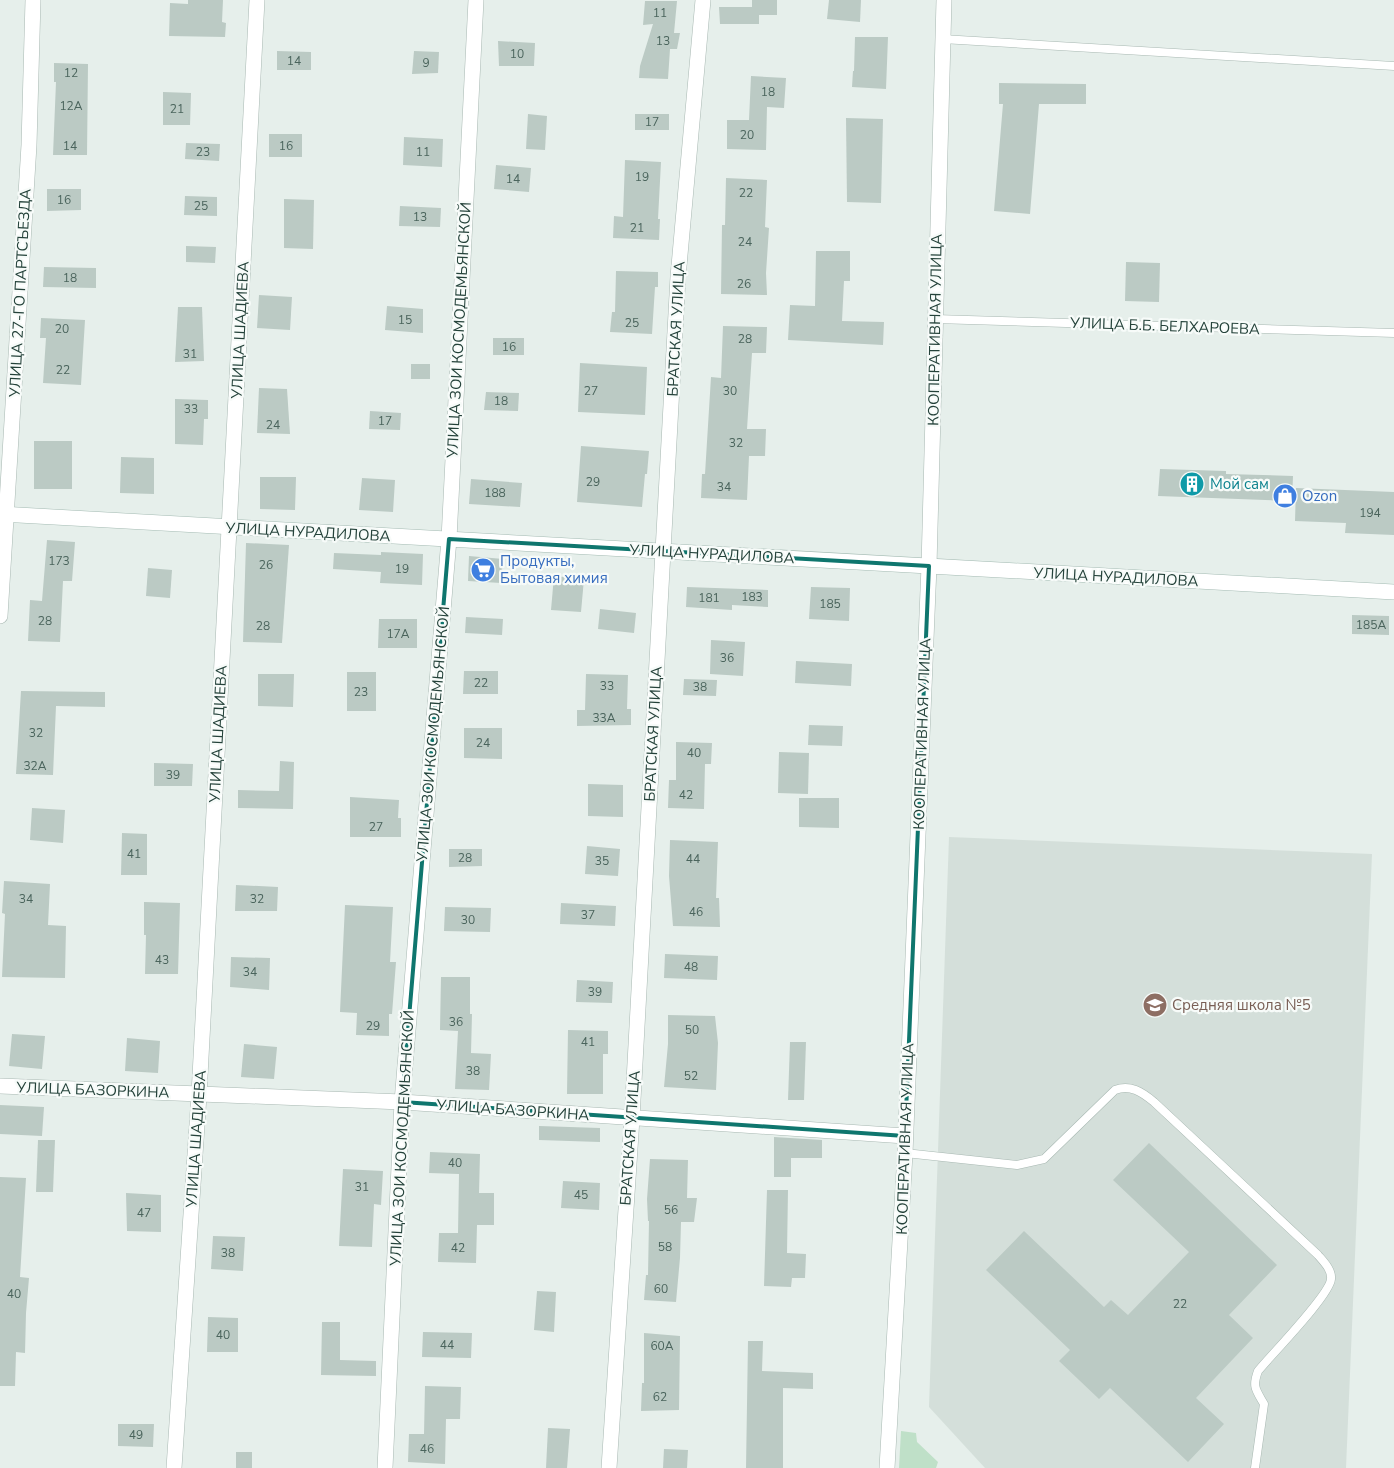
<svg xmlns="http://www.w3.org/2000/svg" width="1394" height="1468" font-family="'Nunito Sans',sans-serif">
<rect width="100%" height="100%" fill="#e6efeb"/>
<path fill="#d4dfda" d="M 949,837 L 1372,854 L 1346,1468 L 985,1468 L 929,1407 Z"/>
<path fill="#bfe0c8" d="M 901,1431 L 916,1433 L 917,1442 L 938,1462 L 936,1468 L 899,1468 Z"/>
<g fill="#bbcac4">
<path d="M 188,0 L 223,0 L 222,22 L 226,23 L 225,37 L 169,36 L 170,3 L 188,4 Z"/>
<path d="M 752,0 L 777,0 L 777,15 L 759,15 L 759,24 L 720,24 L 719,7 L 752,7 Z"/>
<path d="M 829,0 L 861,0 L 860,22 L 827,19 Z"/>
<path d="M 645,1 L 677,1 L 674,33 L 680,33 L 677,49 L 670,49 L 668,79 L 639,78 L 640,66 L 653,24 L 643,25 Z"/>
<path d="M 855,37 L 888,37 L 886,89 L 852,87 L 853,71 L 854,71 Z"/>
<path d="M 498,41 L 535,43 L 534,66 L 499,66 Z"/>
<path d="M 277,51 L 311,52 L 311,70 L 277,70 Z"/>
<path d="M 414,51 L 439,52 L 438,73 L 412,74 Z"/>
<path d="M 54,63 L 88,64 L 87,155 L 53,155 L 56,82 L 54,82 Z"/>
<path d="M 751,76 L 786,78 L 784,108 L 767,107 L 766,150 L 727,149 L 727,120 L 749,120 Z"/>
<path d="M 999,83 L 1086,84 L 1086,104 L 1039,104 L 1030,214 L 994,211 L 1003,104 L 999,104 Z"/>
<path d="M 163,92 L 191,93 L 190,125 L 163,125 Z"/>
<path d="M 528,114 L 547,116 L 545,150 L 526,149 Z"/>
<rect x="635" y="114" width="34" height="16"/>
<path d="M 846,118 L 883,119 L 881,203 L 847,202 Z"/>
<rect x="269" y="134" width="33" height="23"/>
<path d="M 404,137 L 443,139 L 442,167 L 403,165 Z"/>
<path d="M 186,143 L 220,144 L 219,161 L 185,159 Z"/>
<path d="M 625,160 L 661,162 L 658,219 L 660,219 L 659,240 L 613,238 L 614,216 L 623,217 Z"/>
<path d="M 496,165 L 531,168 L 529,192 L 494,189 Z"/>
<path d="M 726,178 L 767,180 L 765,227 L 769,228 L 766,273 L 767,295 L 721,294 L 722,225 L 725,225 Z"/>
<path d="M 47,189 L 81,189 L 81,210 L 47,211 Z"/>
<path d="M 185,196 L 217,197 L 217,216 L 184,215 Z"/>
<path d="M 284,199 L 314,200 L 313,249 L 284,248 Z"/>
<path d="M 400,206 L 441,208 L 440,227 L 399,226 Z"/>
<path d="M 186,246 L 216,247 L 215,263 L 186,262 Z"/>
<path d="M 816,251 L 850,251 L 850,281 L 844,281 L 842,321 L 884,322 L 883,345 L 788,340 L 790,305 L 815,306 Z"/>
<path d="M 1126,262 L 1160,263 L 1159,302 L 1125,301 Z"/>
<path d="M 44,267 L 96,268 L 96,288 L 43,287 Z"/>
<path d="M 616,271 L 658,272 L 658,287 L 655,287 L 652,334 L 610,332 L 612,312 L 615,312 Z"/>
<path d="M 259,295 L 292,297 L 290,330 L 257,328 Z"/>
<path d="M 387,306 L 423,309 L 423,333 L 385,330 Z"/>
<path d="M 178,307 L 202,307 L 204,361 L 175,362 Z"/>
<path d="M 41,318 L 85,320 L 81,385 L 43,383 L 46,338 L 40,338 Z"/>
<path d="M 723,326 L 767,327 L 766,353 L 752,353 L 747,429 L 766,429 L 765,456 L 749,456 L 747,500 L 701,498 L 702,474 L 705,474 L 711,377 L 721,378 Z"/>
<rect x="493" y="338" width="31" height="17"/>
<path d="M 580,363 L 647,367 L 645,415 L 578,412 Z"/>
<rect x="411" y="364" width="19" height="15"/>
<path d="M 259,388 L 287,389 L 290,434 L 257,433 Z"/>
<path d="M 486,392 L 519,393 L 518,411 L 484,410 Z"/>
<path d="M 175,399 L 208,400 L 208,419 L 204,419 L 203,445 L 175,444 Z"/>
<path d="M 370,411 L 401,413 L 400,430 L 369,429 Z"/>
<rect x="34" y="441" width="38" height="48"/>
<path d="M 581,446 L 649,451 L 647,474 L 645,474 L 642,507 L 577,502 Z"/>
<path d="M 121,457 L 154,458 L 154,494 L 120,493 Z"/>
<path d="M 1160,469 L 1226,471 L 1226,474 L 1293,476 L 1292,501 L 1158,496 Z"/>
<path d="M 260,477 L 296,477 L 295,510 L 260,509 Z"/>
<path d="M 362,478 L 395,480 L 393,512 L 359,510 Z"/>
<path d="M 471,479 L 522,483 L 520,507 L 469,504 Z"/>
<path d="M 1296,488 L 1394,492 L 1394,535 L 1345,533 L 1346,523 L 1295,521 Z"/>
<path d="M 47,540 L 75,542 L 72,581 L 63,581 L 60,642 L 28,641 L 30,600 L 42,601 Z"/>
<path d="M 246,543 L 289,545 L 282,643 L 243,642 Z"/>
<path d="M 381,552 L 423,554 L 422,585 L 380,583 L 381,572 L 333,569 L 334,553 L 381,555 Z"/>
<path d="M 469,556 L 503,559 L 501,583 L 468,581 Z"/>
<path d="M 148,568 L 172,570 L 170,598 L 146,596 Z"/>
<path d="M 554,576 L 584,579 L 581,612 L 551,610 Z"/>
<path d="M 687,587 L 768,590 L 768,607 L 732,605 L 732,610 L 686,607 Z"/>
<path d="M 811,587 L 850,588 L 849,621 L 809,619 Z"/>
<path d="M 600,609 L 636,613 L 634,633 L 598,629 Z"/>
<path d="M 1352,615 L 1389,616 L 1389,635 L 1352,634 Z"/>
<path d="M 466,617 L 503,619 L 502,635 L 465,633 Z"/>
<path d="M 379,619 L 417,619 L 417,648 L 378,648 Z"/>
<path d="M 711,640 L 745,642 L 743,676 L 710,674 Z"/>
<path d="M 796,661 L 852,664 L 851,686 L 795,683 Z"/>
<path d="M 464,671 L 498,671 L 498,694 L 463,694 Z"/>
<rect x="347" y="672" width="29" height="39"/>
<path d="M 258,674 L 294,674 L 293,707 L 258,706 Z"/>
<path d="M 586,674 L 628,675 L 627,709 L 631,709 L 631,725 L 577,726 L 577,710 L 585,710 Z"/>
<path d="M 684,679 L 717,680 L 716,696 L 683,695 Z"/>
<path d="M 21,691 L 105,692 L 105,707 L 56,706 L 53,775 L 16,774 Z"/>
<path d="M 809,725 L 843,726 L 842,746 L 808,745 Z"/>
<path d="M 464,728 L 502,728 L 502,759 L 464,758 Z"/>
<path d="M 676,742 L 712,743 L 711,764 L 705,764 L 704,809 L 668,808 L 669,780 L 676,780 Z"/>
<path d="M 779,752 L 809,753 L 808,794 L 778,793 Z"/>
<path d="M 280,761 L 294,762 L 293,809 L 238,808 L 238,790 L 279,791 Z"/>
<path d="M 154,763 L 193,764 L 192,786 L 154,786 Z"/>
<path d="M 588,784 L 623,785 L 623,817 L 588,816 Z"/>
<path d="M 350,797 L 399,800 L 398,818 L 401,818 L 401,837 L 350,837 Z"/>
<path d="M 799,798 L 839,798 L 839,828 L 799,827 Z"/>
<path d="M 32,808 L 65,810 L 63,843 L 30,840 Z"/>
<path d="M 122,833 L 147,834 L 147,875 L 121,875 Z"/>
<path d="M 670,840 L 718,842 L 716,898 L 719,898 L 720,927 L 673,926 L 669,876 Z"/>
<path d="M 587,846 L 620,849 L 618,876 L 585,874 Z"/>
<path d="M 449,849 L 482,849 L 482,866 L 449,867 Z"/>
<path d="M 4,881 L 50,884 L 48,925 L 66,926 L 65,978 L 2,977 L 5,914 L 2,913 Z"/>
<path d="M 236,885 L 278,887 L 277,911 L 235,911 Z"/>
<path d="M 144,902 L 180,903 L 178,974 L 145,974 L 146,935 L 144,935 Z"/>
<path d="M 561,903 L 616,906 L 615,926 L 560,924 Z"/>
<path d="M 345,905 L 393,907 L 390,962 L 396,962 L 392,1014 L 389,1014 L 389,1036 L 356,1035 L 357,1013 L 340,1012 Z"/>
<path d="M 445,907 L 491,908 L 490,932 L 444,931 Z"/>
<path d="M 665,954 L 718,956 L 717,980 L 664,978 Z"/>
<path d="M 231,957 L 270,958 L 269,990 L 230,987 Z"/>
<path d="M 441,977 L 470,977 L 470,1014 L 472,1014 L 471,1053 L 491,1054 L 489,1090 L 455,1089 L 458,1031 L 440,1030 Z"/>
<path d="M 577,980 L 613,982 L 612,1003 L 576,1002 Z"/>
<path d="M 668,1015 L 715,1016 L 718,1043 L 716,1090 L 664,1087 L 668,1044 Z"/>
<path d="M 568,1030 L 608,1031 L 608,1054 L 603,1054 L 603,1094 L 567,1094 Z"/>
<path d="M 12,1034 L 45,1036 L 42,1069 L 9,1066 Z"/>
<path d="M 127,1038 L 160,1041 L 158,1073 L 125,1071 Z"/>
<path d="M 790,1042 L 806,1042 L 804,1100 L 788,1100 Z"/>
<path d="M 244,1044 L 277,1047 L 274,1079 L 241,1077 Z"/>
<path d="M 0,1105 L 44,1107 L 42,1136 L 0,1134 Z"/>
<path d="M 539,1126 L 600,1128 L 600,1142 L 539,1140 Z"/>
<path d="M 774,1137 L 822,1140 L 822,1158 L 791,1158 L 791,1177 L 774,1177 Z"/>
<path d="M 38,1140 L 55,1140 L 53,1192 L 36,1192 Z"/>
<path d="M 1149,1143 L 1277,1265 L 1229,1315 L 1253,1338 L 1196,1398 L 1224,1424 L 1188,1462 L 1110,1388 L 1099,1399 L 1059,1361 L 1070,1350 L 986,1270 L 1024,1231 L 1104,1307 L 1111,1300 L 1128,1315 L 1189,1252 L 1113,1180 Z"/>
<path d="M 430,1152 L 480,1154 L 479,1193 L 494,1193 L 494,1225 L 477,1225 L 476,1263 L 438,1262 L 439,1233 L 458,1233 L 459,1174 L 429,1173 Z"/>
<path d="M 650,1159 L 688,1160 L 687,1198 L 697,1198 L 694,1222 L 681,1222 L 680,1258 L 676,1302 L 644,1300 L 646,1275 L 648,1275 L 649,1221 L 648,1221 L 647,1199 Z"/>
<path d="M 343,1169 L 383,1171 L 381,1205 L 374,1204 L 372,1247 L 339,1246 Z"/>
<path d="M 0,1177 L 26,1178 L 20,1277 L 29,1278 L 26,1313 L 25,1353 L 16,1352 L 15,1386 L 0,1386 Z"/>
<path d="M 563,1181 L 600,1183 L 599,1210 L 561,1208 Z"/>
<path d="M 767,1190 L 788,1190 L 787,1253 L 806,1254 L 805,1278 L 792,1278 L 791,1287 L 764,1286 Z"/>
<path d="M 126,1193 L 161,1195 L 161,1232 L 127,1231 Z"/>
<path d="M 213,1236 L 245,1237 L 243,1271 L 211,1269 Z"/>
<path d="M 537,1291 L 556,1292 L 554,1332 L 534,1330 Z"/>
<path d="M 208,1317 L 238,1318 L 238,1352 L 207,1352 Z"/>
<path d="M 322,1322 L 340,1322 L 340,1360 L 376,1361 L 376,1376 L 321,1375 Z"/>
<path d="M 423,1332 L 472,1333 L 471,1358 L 422,1357 Z"/>
<path d="M 644,1333 L 680,1336 L 679,1410 L 641,1411 L 642,1383 L 644,1383 Z"/>
<path d="M 748,1341 L 763,1341 L 762,1371 L 813,1373 L 813,1389 L 783,1388 L 783,1468 L 746,1468 Z"/>
<path d="M 425,1386 L 461,1387 L 460,1419 L 446,1419 L 445,1464 L 408,1462 L 409,1434 L 424,1434 Z"/>
<path d="M 118,1424 L 154,1424 L 153,1447 L 118,1446 Z"/>
<path d="M 548,1428 L 570,1429 L 567,1468 L 546,1468 Z"/>
<path d="M 664,1449 L 688,1450 L 687,1468 L 663,1468 Z"/>
<rect x="236" y="1452" width="16" height="16"/>
</g>
<g fill="none" stroke-linecap="round" stroke-linejoin="round">
<defs>
<g id="lane">
<path d="M 942,39 L 1394,66"/>
<path d="M 935,319 L 1394,333"/>
<path d="M 905,1153 L 1017,1165 L 1044,1159 L 1115,1090 C 1130,1084 1142,1092 1154,1102 L 1318,1255 C 1324,1262 1332,1270 1331,1279 C 1330,1295 1271,1355 1258,1371 C 1252,1387 1256,1390 1264,1404 L 1255,1468"/>
</g>
<g id="street">
<path d="M 0,616 L 29,145 L 33,0"/>
<path d="M 0,1086 L 402,1102 L 905,1136"/>
<path d="M 174,1468 L 199,1095 L 257,0"/>
<path d="M 385,1468 L 402,1102 L 449,539 L 476,0"/>
<path d="M 609,1468 L 632,1118 L 678,277 L 703,0"/>
<path d="M 887,1468 L 905,1153 L 929,566 L 944,0"/>
</g>
<path id="secondary" d="M 0,514 L 1394,592"/>
</defs>
<use href="#lane" stroke="#a8b8b2" stroke-width="9"/>
<use href="#street" stroke="#a8b8b2" stroke-width="16"/>
<use href="#secondary" stroke="#a4bbb3" stroke-width="16"/>
<use href="#lane" stroke="#fff" stroke-width="8"/>
<use href="#street" stroke="#fff" stroke-width="15"/>
<use href="#secondary" stroke="#fff" stroke-width="15"/>
</g>
<path fill="none" stroke="#0f766e" stroke-width="4" stroke-linejoin="round" d="M 449,539 L 929,566 L 905,1136 L 402,1102 Z"/>
<defs>
<symbol id="building-disc" viewBox="-11 -11 22 22"><circle r="9.5" fill="#0f9aa8" stroke="#f7fbf9"/><path d="M-4-6H4V6H1V3H-1V6H-4ZM-2.5-4.3h1.7v1.8h-1.7ZM.8-4.3h1.7v1.8H.8ZM-2.5-1h1.7V.8h-1.7ZM.8-1h1.7V.8H.8Z" fill="#fff"/></symbol>
<symbol id="shop-disc" viewBox="-11 -11 22 22"><circle r="9.5" fill="#3f7fe0" stroke="#f7fbf9"/><path d="M-5-2.5h2.3a2.7 3.5 0 0 1 5.4 0H5L5.5 6h-11ZM-1.5-2.5h3a1.5 2.3 0 0 0-3 0Z" fill="#fff"/></symbol>
<symbol id="supermarket-disc" viewBox="-11 -11 22 22"><circle r="9.5" fill="#3f7fe0" stroke="#f7fbf9"/><path d="M-6-5.5h2.5l.6 2H6L4.5 2H-2.5L-4.4-4H-6ZM-1.5 3.2a1.3 1.3 0 1 0 .1 0ZM3 3.2a1.3 1.3 0 1 0 .1 0Z" fill="#fff"/></symbol>
<symbol id="school-disc" viewBox="-11 -11 22 22"><circle r="9.5" fill="#8d6e63" stroke="#f7fbf9"/><path d="M0-5L7-2L0 1L-7-2ZM-4 1L0 2.5L4 1V4Q0 6-4 4Z" fill="#fff"/></symbol>
</defs>
<g fill-rule="evenodd">
<use href="#building-disc" x="1178" y="470" width="28" height="28"/>
<use href="#shop-disc" x="1271" y="482" width="28" height="28"/>
<use href="#supermarket-disc" x="469" y="556" width="28" height="28"/>
<use href="#school-disc" x="1141" y="991" width="28" height="28"/>
</g>
<g text-anchor="middle" dominant-baseline="central" stroke-width="4.5" stroke-linejoin="round" paint-order="stroke">
<g font-size="12" fill="#4a645c">
<text x="660" y="13">11</text>
<text x="663" y="41">13</text>
<text x="517" y="54">10</text>
<text x="294" y="61">14</text>
<text x="426" y="63">9</text>
<text x="71" y="73">12</text>
<text x="768" y="92">18</text>
<text x="71" y="106">12А</text>
<text x="177" y="109">21</text>
<text x="652" y="122">17</text>
<text x="747" y="135">20</text>
<text x="70" y="146">14</text>
<text x="286" y="146">16</text>
<text x="203" y="152">23</text>
<text x="423" y="152">11</text>
<text x="642" y="177">19</text>
<text x="513" y="179">14</text>
<text x="746" y="193">22</text>
<text x="64" y="200">16</text>
<text x="201" y="206">25</text>
<text x="420" y="217">13</text>
<text x="637" y="228">21</text>
<text x="745" y="242">24</text>
<text x="70" y="278">18</text>
<text x="744" y="284">26</text>
<text x="405" y="320">15</text>
<text x="632" y="323">25</text>
<text x="62" y="329">20</text>
<text x="745" y="339">28</text>
<text x="509" y="347">16</text>
<text x="190" y="354">31</text>
<text x="63" y="370">22</text>
<text x="591" y="391">27</text>
<text x="730" y="391">30</text>
<text x="501" y="401">18</text>
<text x="191" y="409">33</text>
<text x="385" y="421">17</text>
<text x="273" y="425">24</text>
<text x="736" y="443">32</text>
<text x="593" y="482">29</text>
<text x="724" y="487">34</text>
<text x="495" y="493">188</text>
<text x="1370" y="513">194</text>
<text x="59" y="561">173</text>
<text x="266" y="565">26</text>
<text x="402" y="569">19</text>
<text x="752" y="597">183</text>
<text x="709" y="598">181</text>
<text x="830" y="604">185</text>
<text x="45" y="621">28</text>
<text x="1371" y="625">185А</text>
<text x="263" y="626">28</text>
<text x="398" y="634">17А</text>
<text x="727" y="658">36</text>
<text x="481" y="683">22</text>
<text x="607" y="686">33</text>
<text x="700" y="687">38</text>
<text x="361" y="692">23</text>
<text x="604" y="718">33А</text>
<text x="36" y="733">32</text>
<text x="483" y="743">24</text>
<text x="694" y="753">40</text>
<text x="35" y="766">32А</text>
<text x="173" y="775">39</text>
<text x="686" y="795">42</text>
<text x="376" y="827">27</text>
<text x="134" y="854">41</text>
<text x="465" y="858">28</text>
<text x="693" y="859">44</text>
<text x="602" y="861">35</text>
<text x="26" y="899">34</text>
<text x="257" y="899">32</text>
<text x="696" y="912">46</text>
<text x="588" y="915">37</text>
<text x="468" y="920">30</text>
<text x="162" y="960">43</text>
<text x="691" y="967">48</text>
<text x="250" y="972">34</text>
<text x="595" y="992">39</text>
<text x="456" y="1022">36</text>
<text x="373" y="1026">29</text>
<text x="692" y="1030">50</text>
<text x="588" y="1042">41</text>
<text x="473" y="1071">38</text>
<text x="691" y="1076">52</text>
<text x="455" y="1163">40</text>
<text x="362" y="1187">31</text>
<text x="581" y="1195">45</text>
<text x="671" y="1210">56</text>
<text x="144" y="1213">47</text>
<text x="665" y="1247">58</text>
<text x="458" y="1248">42</text>
<text x="228" y="1253">38</text>
<text x="661" y="1289">60</text>
<text x="14" y="1294">40</text>
<text x="1180" y="1304">22</text>
<text x="223" y="1335">40</text>
<text x="447" y="1345">44</text>
<text x="662" y="1346">60А</text>
<text x="660" y="1397">62</text>
<text x="136" y="1435">49</text>
<text x="427" y="1449">46</text>
</g>
<g font-size="15" fill="#24423a" stroke="#f7fbf9">
<text transform="translate(20 293) rotate(-87)">УЛИЦА 27-ГО ПАРТСЪЕЗДА</text>
<text transform="translate(1165 326) rotate(2)">УЛИЦА Б.Б. БЕЛХАРОЕВА</text>
<text transform="translate(676 329) rotate(-87)">БРАТСКАЯ УЛИЦА</text>
<text transform="translate(240 330) rotate(-87)">УЛИЦА ШАДИЕВА</text>
<text transform="translate(459 330) rotate(-87)">УЛИЦА ЗОИ КОСМОДЕМЬЯНСКОЙ</text>
<text transform="translate(935 330) rotate(-89)">КООПЕРАТИВНАЯ УЛИЦА</text>
<text transform="translate(308 532) rotate(3)">УЛИЦА НУРАДИЛОВА</text>
<text transform="translate(712 554) rotate(3)">УЛИЦА НУРАДИЛОВА</text>
<text transform="translate(1116 577) rotate(3)">УЛИЦА НУРАДИЛОВА</text>
<text transform="translate(218 734) rotate(-87)">УЛИЦА ШАДИЕВА</text>
<text transform="translate(433 734) rotate(-85)">УЛИЦА ЗОИ КОСМОДЕМЬЯНСКОЙ</text>
<text transform="translate(653 734) rotate(-87)">БРАТСКАЯ УЛИЦА</text>
<text transform="translate(922 734) rotate(-88)">КООПЕРАТИВНАЯ УЛИЦА</text>
<text transform="translate(93 1090) rotate(2)">УЛИЦА БАЗОРКИНА</text>
<text transform="translate(513 1110) rotate(4)">УЛИЦА БАЗОРКИНА</text>
<text transform="translate(402 1138) rotate(-87)">УЛИЦА ЗОИ КОСМОДЕМЬЯНСКОЙ</text>
<text transform="translate(630 1138) rotate(-86)">БРАТСКАЯ УЛИЦА</text>
<text transform="translate(196 1139) rotate(-86)">УЛИЦА ШАДИЕВА</text>
<text transform="translate(905 1139) rotate(-88)">КООПЕРАТИВНАЯ УЛИЦА</text>
</g>
<g font-size="15" fill="#0d838f" stroke="#f7fbf9" text-anchor="start">
<text x="1210" y="484">Мой сам</text>
</g>
<g font-size="15" fill="#366cbe" stroke="#f7fbf9" text-anchor="start">
<text x="1302" y="496">Ozon</text>
<text x="500" y="561">Продукты,<tspan x="500" dy="17">Бытовая химия</tspan></text>
</g>
<g font-size="15" fill="#785e54" stroke="#f7fbf9" text-anchor="start">
<text x="1172" y="1005">Средняя школа №5</text>
</g>
</g>
</svg>
